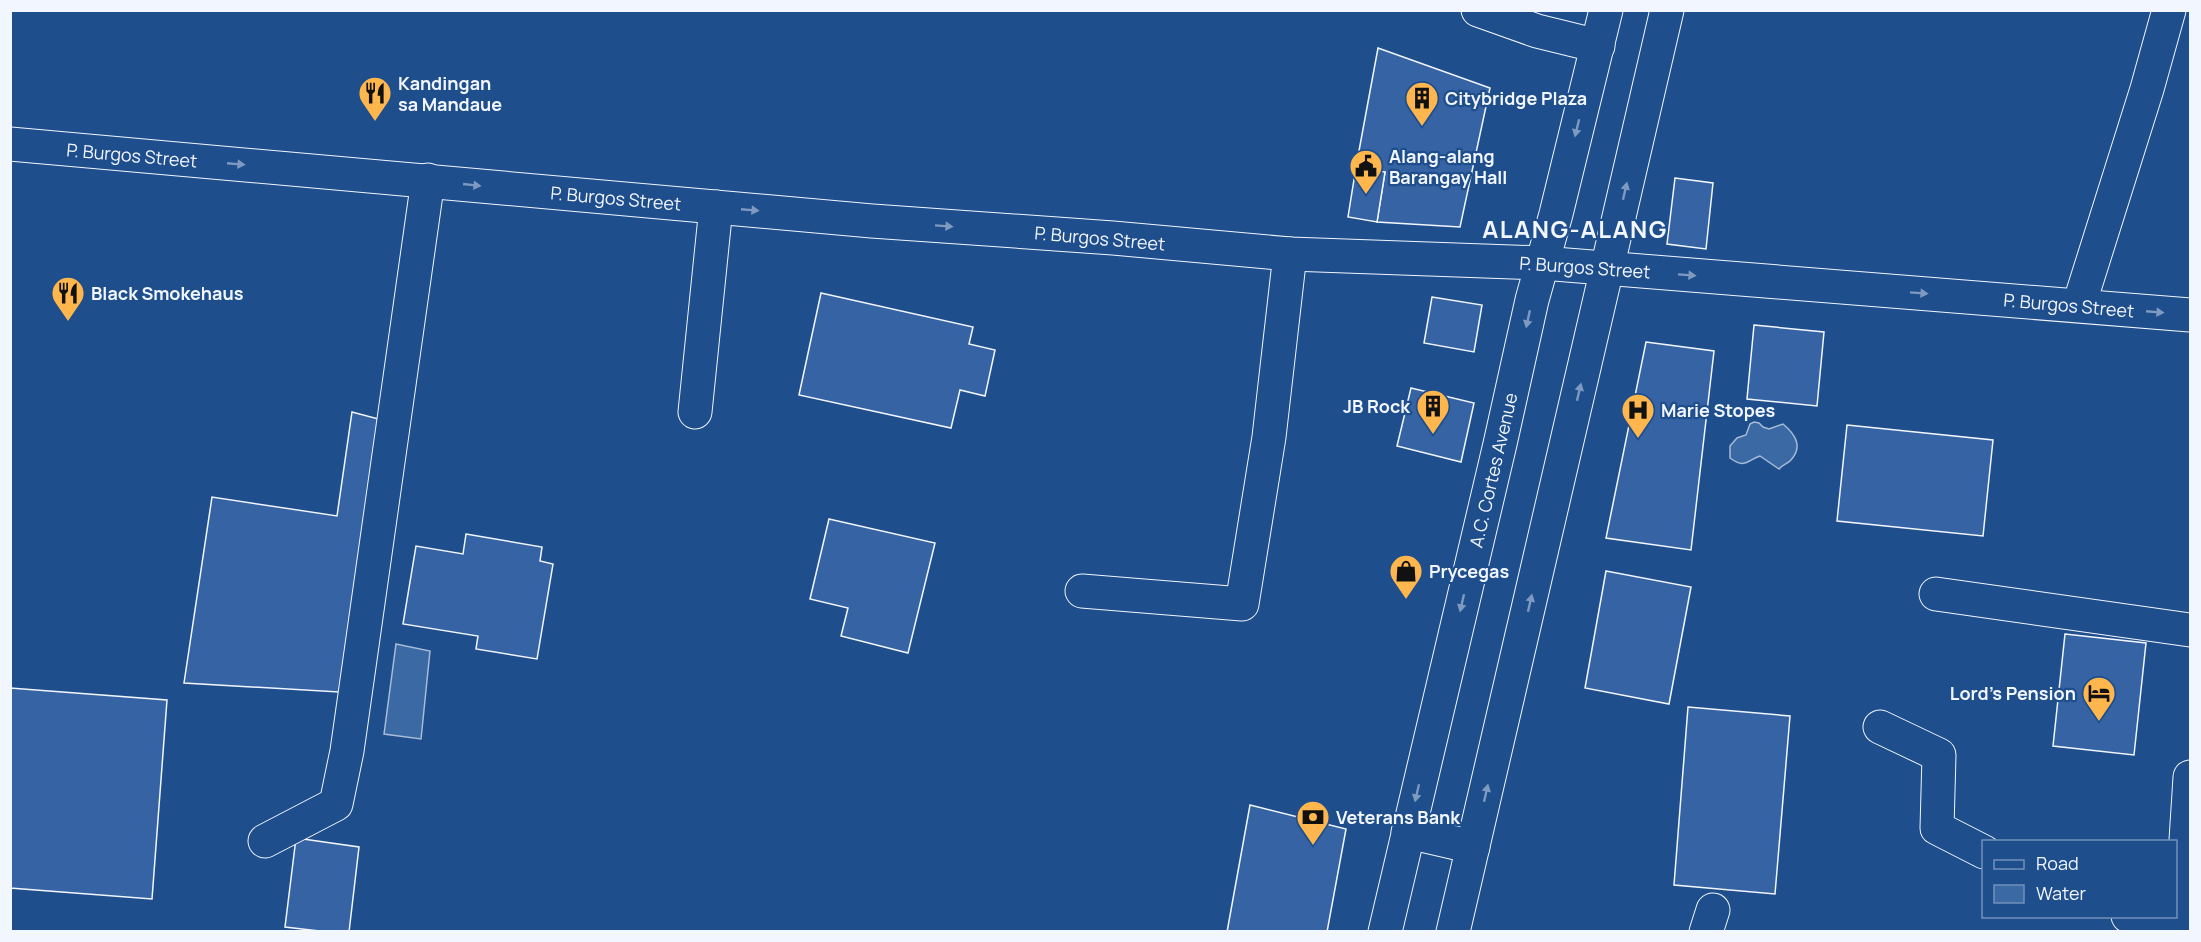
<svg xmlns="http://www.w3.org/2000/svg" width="2201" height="942" font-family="Manrope,sans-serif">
<rect width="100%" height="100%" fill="#1f4e8c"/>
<g fill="#3b69a3" stroke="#a8bbd7" stroke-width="1.5">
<path d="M 1754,422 L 1759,423 L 1763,427 L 1769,429 L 1783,424 C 1795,434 1804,447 1790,461 C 1787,464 1782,465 1779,469 L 1760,456 C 1746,461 1745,469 1730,458 L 1730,446 L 1737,438 L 1746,435 L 1750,424 Z"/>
<path d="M 396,644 L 430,651 L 421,739 L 384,734 Z"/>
</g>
<g fill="#3563a3" stroke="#f2f6ff" stroke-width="1.5">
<path d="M 1378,48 L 1490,88 L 1460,227 L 1377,222 L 1385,172 L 1356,167 Z"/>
<path d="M 1356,167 L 1385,172 L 1377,222 L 1348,217 Z"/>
<path d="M 1675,178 L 1713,183 L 1706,249 L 1667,244 Z"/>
<path d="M 821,293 L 973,327 L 969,344 L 995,350 L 985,396 L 960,390 L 951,428 L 799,395 Z"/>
<path d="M 1432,297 L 1482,305 L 1474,352 L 1424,343 Z"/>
<path d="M 1754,325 L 1824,332 L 1817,406 L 1747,399 Z"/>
<path d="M 1646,342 L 1714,351 L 1691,550 L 1606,538 Z"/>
<path d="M 1411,388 L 1474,403 L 1461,462 L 1397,446 Z"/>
<path d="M 352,412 L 386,421 L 339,692 L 184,683 L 212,497 L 337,516 Z"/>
<path d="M 1847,425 L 1993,440 L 1983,536 L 1837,521 Z"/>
<path d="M 829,519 L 935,543 L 908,653 L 841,636 L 848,608 L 810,599 Z"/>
<path d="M 466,534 L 542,547 L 540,561 L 553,564 L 537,659 L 476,649 L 478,636 L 403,624 L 416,546 L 463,554 Z"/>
<path d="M 1606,571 L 1691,587 L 1669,704 L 1585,688 Z"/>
<path d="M 2065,634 L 2146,643 L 2134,755 L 2053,746 Z"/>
<path d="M 10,688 L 167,700 L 152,899 L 10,888 Z"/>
<path d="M 1688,707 L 1790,716 L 1775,894 L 1674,885 Z"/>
<path d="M 1250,805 L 1346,829 L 1327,932 L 1227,932 Z"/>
<path d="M 296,838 L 359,847 L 349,932 L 328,932 L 285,927 Z"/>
</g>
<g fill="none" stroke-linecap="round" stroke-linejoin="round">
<defs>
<g id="minor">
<path d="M 1478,10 L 1537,31 L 1598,46"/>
<path d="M 10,144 L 872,221 L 1113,238 L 1290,254 L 1542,263 L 2190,315"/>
<path d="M 2079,305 L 2147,89 L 2169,10"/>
<path d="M 695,412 L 716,207"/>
<path d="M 1082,591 L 1242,604 L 1269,437 L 1290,254"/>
<path d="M 1936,594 L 2190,630"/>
<path d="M 1880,727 L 1939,755 L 1937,828 L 1984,852"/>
<path d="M 265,841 L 336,804 L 347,751 L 428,180"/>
<path d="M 2128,916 L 2163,932"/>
<path d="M 1706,932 L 1713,910"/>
<path d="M 2177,932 L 2183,887 L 2190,777"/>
</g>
<g id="major">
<path d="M 1408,832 L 1473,847"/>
<path d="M 1385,932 L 1500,444 L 1532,300 L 1556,214 L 1606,10"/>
<path d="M 1453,932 L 1667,10"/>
</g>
</defs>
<use href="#minor" stroke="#f2f6ff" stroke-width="35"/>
<use href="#major" stroke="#f2f6ff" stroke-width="35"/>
<use href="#minor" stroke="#1f4e8c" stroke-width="33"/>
<use href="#major" stroke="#1f4e8c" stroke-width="33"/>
</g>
<defs><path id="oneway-solid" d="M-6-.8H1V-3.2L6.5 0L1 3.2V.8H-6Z" transform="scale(1.5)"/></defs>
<g fill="#7e9ac0">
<use href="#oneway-solid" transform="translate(1577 128) rotate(104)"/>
<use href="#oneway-solid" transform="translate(236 164) rotate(5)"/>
<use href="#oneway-solid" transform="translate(472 185) rotate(6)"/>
<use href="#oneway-solid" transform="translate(1625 191) rotate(-77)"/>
<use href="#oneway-solid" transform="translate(750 210) rotate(5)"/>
<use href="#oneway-solid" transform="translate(944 226) rotate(4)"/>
<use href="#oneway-solid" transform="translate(1687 275) rotate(4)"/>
<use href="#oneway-solid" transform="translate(1919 293) rotate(4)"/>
<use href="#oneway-solid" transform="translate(2155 312) rotate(5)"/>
<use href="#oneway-solid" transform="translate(1528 319) rotate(102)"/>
<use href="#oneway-solid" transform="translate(1579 392) rotate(-77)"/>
<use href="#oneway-solid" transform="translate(1462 603) rotate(103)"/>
<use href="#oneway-solid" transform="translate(1530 603) rotate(-77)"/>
<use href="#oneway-solid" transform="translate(1417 793) rotate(103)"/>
<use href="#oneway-solid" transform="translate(1486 793) rotate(-77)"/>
</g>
<defs>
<symbol id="restaurant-pin" viewBox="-11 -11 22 30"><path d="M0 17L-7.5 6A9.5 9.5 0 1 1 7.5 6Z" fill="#ffb74d" stroke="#1f4e8c"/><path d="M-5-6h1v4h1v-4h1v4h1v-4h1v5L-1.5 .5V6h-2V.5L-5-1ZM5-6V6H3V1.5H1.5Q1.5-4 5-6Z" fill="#111"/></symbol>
<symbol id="building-pin" viewBox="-11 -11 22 30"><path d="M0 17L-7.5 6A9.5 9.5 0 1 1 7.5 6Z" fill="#ffb74d" stroke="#1f4e8c"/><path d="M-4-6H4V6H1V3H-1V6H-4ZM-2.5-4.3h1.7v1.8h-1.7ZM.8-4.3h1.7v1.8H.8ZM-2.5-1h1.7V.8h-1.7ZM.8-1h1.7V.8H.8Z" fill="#111"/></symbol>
<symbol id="civic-pin" viewBox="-11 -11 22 30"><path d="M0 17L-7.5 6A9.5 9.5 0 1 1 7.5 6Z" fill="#ffb74d" stroke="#1f4e8c"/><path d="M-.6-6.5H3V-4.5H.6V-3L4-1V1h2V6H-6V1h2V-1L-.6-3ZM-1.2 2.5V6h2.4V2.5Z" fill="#111"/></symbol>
<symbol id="hospital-pin" viewBox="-11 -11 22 30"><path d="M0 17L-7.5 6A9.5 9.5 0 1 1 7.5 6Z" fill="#ffb74d" stroke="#1f4e8c"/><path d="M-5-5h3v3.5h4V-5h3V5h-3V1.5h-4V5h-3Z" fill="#111"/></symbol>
<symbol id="shop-pin" viewBox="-11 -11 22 30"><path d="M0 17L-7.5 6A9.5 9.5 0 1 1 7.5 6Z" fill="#ffb74d" stroke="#1f4e8c"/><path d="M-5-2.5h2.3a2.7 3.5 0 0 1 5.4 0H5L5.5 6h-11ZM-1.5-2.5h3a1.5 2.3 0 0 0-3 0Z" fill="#111"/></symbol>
<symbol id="hotel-pin" viewBox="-11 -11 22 30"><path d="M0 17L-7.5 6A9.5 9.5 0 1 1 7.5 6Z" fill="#ffb74d" stroke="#1f4e8c"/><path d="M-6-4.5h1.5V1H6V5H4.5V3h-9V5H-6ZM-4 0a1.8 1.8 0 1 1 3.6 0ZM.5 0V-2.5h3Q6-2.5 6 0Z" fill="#111"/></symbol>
<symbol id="bank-pin" viewBox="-11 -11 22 30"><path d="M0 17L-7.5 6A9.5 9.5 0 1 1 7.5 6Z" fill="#ffb74d" stroke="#1f4e8c"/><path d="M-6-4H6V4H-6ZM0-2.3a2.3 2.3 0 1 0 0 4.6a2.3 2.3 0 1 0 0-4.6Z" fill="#111"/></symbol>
</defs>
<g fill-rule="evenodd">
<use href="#restaurant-pin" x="356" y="74" width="38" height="52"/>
<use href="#building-pin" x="1403" y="79" width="38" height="52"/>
<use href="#civic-pin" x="1347" y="147" width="38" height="52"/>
<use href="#restaurant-pin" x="49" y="274" width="38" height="52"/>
<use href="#building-pin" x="1414" y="387" width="38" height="52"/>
<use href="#hospital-pin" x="1619" y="391" width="38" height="52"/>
<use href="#shop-pin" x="1387" y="552" width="38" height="52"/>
<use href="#hotel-pin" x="2080" y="674" width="38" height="52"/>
<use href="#bank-pin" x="1294" y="798" width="38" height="52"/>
</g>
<g text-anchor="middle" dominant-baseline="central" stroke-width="4.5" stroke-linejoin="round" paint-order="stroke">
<g font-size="18" font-weight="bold" fill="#f2f6ff" stroke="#1f4e8c" text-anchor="start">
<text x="398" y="83">Kandingan<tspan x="398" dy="21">sa Mandaue</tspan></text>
<text x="1445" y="98">Citybridge Plaza</text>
<text x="1389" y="156">Alang-alang<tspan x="1389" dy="21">Barangay Hall</tspan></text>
<text x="91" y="293">Black Smokehaus</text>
<text x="1410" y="406" text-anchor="end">JB Rock</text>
<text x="1661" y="410">Marie Stopes</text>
<text x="1429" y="571">Prycegas</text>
<text x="2076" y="693" text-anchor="end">Lord's Pension</text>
<text x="1336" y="817">Veterans Bank</text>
</g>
<g font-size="18" fill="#f2f6ff" stroke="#1f4e8c">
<text transform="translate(132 155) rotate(5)">P. Burgos Street</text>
<text transform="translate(616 198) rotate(5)">P. Burgos Street</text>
<text transform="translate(1100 238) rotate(5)">P. Burgos Street</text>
<text transform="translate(1585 267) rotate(4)">P. Burgos Street</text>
<text transform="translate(2069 305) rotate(5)">P. Burgos Street</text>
<text transform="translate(1493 470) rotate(-77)">A.C. Cortes Avenue</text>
</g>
<g font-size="24" font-weight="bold" letter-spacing="1.5" fill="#f2f6ff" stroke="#1f4e8c">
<text x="1575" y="228">ALANG-ALANG</text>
</g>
</g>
<rect width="2201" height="942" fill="none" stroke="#f2f6ff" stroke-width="24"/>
<rect x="1982" y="840" width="195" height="78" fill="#1f4e8c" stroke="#7391ba" stroke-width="1.5"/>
<rect x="1994" y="860" width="30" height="9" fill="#1f4e8c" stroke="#7391ba" stroke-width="1.5"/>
<text x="2036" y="870" font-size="18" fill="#f2f6ff">Road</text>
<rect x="1994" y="885" width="30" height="18" fill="#3b69a3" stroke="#7391ba" stroke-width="1.5"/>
<text x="2036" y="900" font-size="18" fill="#f2f6ff">Water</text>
</svg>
